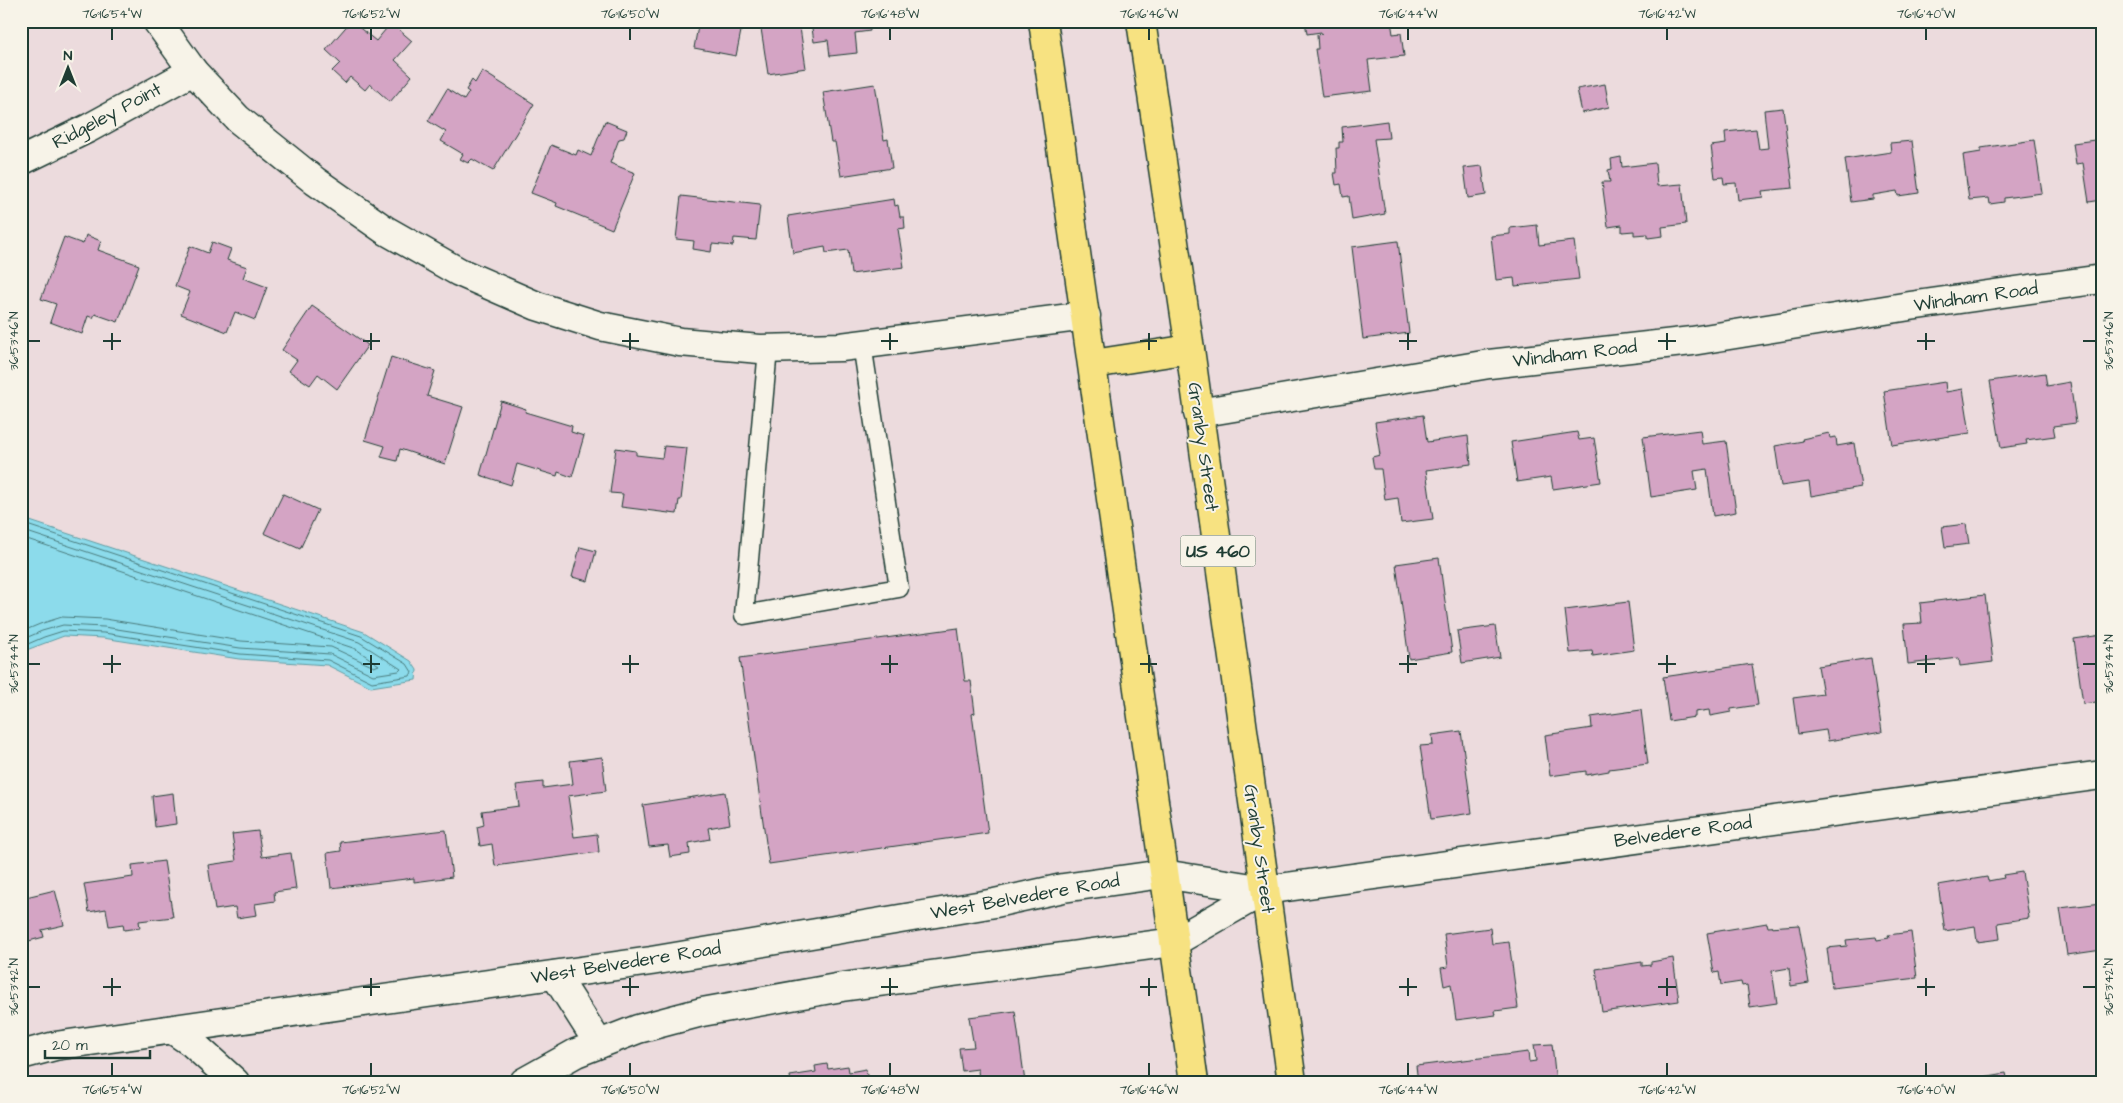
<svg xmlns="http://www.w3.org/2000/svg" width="2123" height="1103" font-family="'Architects Daughter',sans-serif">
<rect width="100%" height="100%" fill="#ecdbdd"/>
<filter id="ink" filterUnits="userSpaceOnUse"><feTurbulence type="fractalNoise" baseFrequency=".02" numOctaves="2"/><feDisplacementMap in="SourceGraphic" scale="10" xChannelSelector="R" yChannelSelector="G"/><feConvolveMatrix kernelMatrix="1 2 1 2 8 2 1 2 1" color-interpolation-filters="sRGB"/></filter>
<g filter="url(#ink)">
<path fill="#8cdbeb" stroke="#609ca2" d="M 21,518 L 364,632 L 411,661 L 417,670 L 416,680 L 371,687 L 327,665 L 239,659 L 103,638 L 64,636 L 21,652 Z"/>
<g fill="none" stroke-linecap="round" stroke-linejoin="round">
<g stroke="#4b7c7d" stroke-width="1">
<path d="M 21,523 L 361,636 L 407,664 L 412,672 L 410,676 L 372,682 L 328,660 L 240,654 L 104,633 L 63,631 L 44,637 L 21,647"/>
<path d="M 21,530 L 359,642 L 401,669 L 399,671 L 373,675 L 330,654 L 240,648 L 104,627 L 63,625 L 42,631 L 21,640"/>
<path d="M 21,537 L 356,649 L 379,665 L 374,667 L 331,647 L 241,641 L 105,619 L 62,617 L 40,624 L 21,632"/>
</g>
</g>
<g fill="#d4a4c4" stroke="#1f3d34">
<path d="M 351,21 L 376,41 L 391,23 L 412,41 L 395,60 L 412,76 L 390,102 L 370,84 L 365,90 L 350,77 L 345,83 L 332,71 L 340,63 L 326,50 Z"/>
<path d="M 699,21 L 743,21 L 736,56 L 694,48 Z"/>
<path d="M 799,21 L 806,68 L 768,74 L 760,22 Z"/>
<path d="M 811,21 L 869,21 L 870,31 L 855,33 L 857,53 L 830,56 L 828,40 L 814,42 Z"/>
<path d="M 1305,21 L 1391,21 L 1393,34 L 1401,33 L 1404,56 L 1368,60 L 1372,91 L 1322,97 L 1315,49 L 1318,49 L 1317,35 L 1322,34 L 1321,32 L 1307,34 Z"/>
<path d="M 482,71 L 534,104 L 493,171 L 472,159 L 468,163 L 460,159 L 463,154 L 441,141 L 446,132 L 428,121 L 447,89 L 464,100 L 469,92 L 466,90 L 472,80 L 475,83 Z"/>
<path d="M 875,84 L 884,140 L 888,139 L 892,168 L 841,176 L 835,142 L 831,142 L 823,92 Z"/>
<path d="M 1605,84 L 1609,107 L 1582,113 L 1577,89 Z"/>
<path d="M 1783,108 L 1793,188 L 1762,191 L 1763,197 L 1738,200 L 1736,183 L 1724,184 L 1723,177 L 1715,178 L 1711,146 L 1726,144 L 1725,132 L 1756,129 L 1759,149 L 1768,148 L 1764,110 Z"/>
<path d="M 605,121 L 627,130 L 624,138 L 619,139 L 610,163 L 635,173 L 612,229 L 556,206 L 557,203 L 531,193 L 551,145 L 576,155 L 578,150 L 591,156 Z"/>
<path d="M 1387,121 L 1389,138 L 1374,139 L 1385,214 L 1352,220 L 1349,196 L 1343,197 L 1341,184 L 1336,185 L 1334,173 L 1337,173 L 1336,148 L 1339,148 L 1339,142 L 1343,142 L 1342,127 Z"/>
<path d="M 2102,139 L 2102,200 L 2089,202 L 2083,163 L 2076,164 L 2073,143 Z"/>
<path d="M 2034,140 L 2042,193 L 2004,198 L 2004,202 L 1990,204 L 1989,198 L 1969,200 L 1963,155 L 1981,152 L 1981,148 Z"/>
<path d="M 1912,141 L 1919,193 L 1898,196 L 1897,191 L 1873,195 L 1873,199 L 1851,202 L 1845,159 L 1891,152 L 1890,143 Z"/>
<path d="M 1621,157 L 1622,167 L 1655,163 L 1657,186 L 1682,184 L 1686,224 L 1662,227 L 1663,236 L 1648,238 L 1648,234 L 1634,235 L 1634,231 L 1622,232 L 1622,225 L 1608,227 L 1602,182 L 1610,182 L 1608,170 L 1612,169 L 1611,159 Z"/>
<path d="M 1482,166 L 1486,195 L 1468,198 L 1464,168 Z"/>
<path d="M 681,196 L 760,205 L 756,240 L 734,238 L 733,246 L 712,244 L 711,252 L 693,249 L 694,241 L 676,239 Z"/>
<path d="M 894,199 L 895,206 L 898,205 L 900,217 L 904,217 L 905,228 L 898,229 L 904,267 L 851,274 L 848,250 L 826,253 L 825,247 L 793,253 L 788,216 Z"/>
<path d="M 1537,225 L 1539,245 L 1574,241 L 1579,279 L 1515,286 L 1514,278 L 1496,280 L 1491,236 L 1510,234 L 1510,228 Z"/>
<path d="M 86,235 L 101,241 L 98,250 L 139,265 L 118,322 L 95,314 L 93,318 L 88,316 L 82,334 L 50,322 L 56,304 L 41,299 L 64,237 L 83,244 Z"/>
<path d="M 1398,241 L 1409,333 L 1363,339 L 1352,247 Z"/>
<path d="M 212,242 L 231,249 L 227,260 L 247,267 L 243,278 L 267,287 L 255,320 L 235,312 L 227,332 L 181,314 L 190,292 L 175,286 L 190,246 L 208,253 Z"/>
<path d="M 312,306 L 368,345 L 337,389 L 318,374 L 310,385 L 289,371 L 297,360 L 282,350 Z"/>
<path d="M 391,357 L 435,371 L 427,396 L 463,407 L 445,464 L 400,449 L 397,461 L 381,457 L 385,446 L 365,440 Z"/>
<path d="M 2045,373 L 2047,386 L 2070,382 L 2076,423 L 2053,426 L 2055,436 L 2026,440 L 2027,444 L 2001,448 L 1990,381 Z"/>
<path d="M 1945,382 L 1946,392 L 1963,389 L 1970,433 L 1892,445 L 1884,391 Z"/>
<path d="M 501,401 L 526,409 L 525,412 L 572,426 L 571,432 L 584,436 L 572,477 L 558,472 L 557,476 L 517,464 L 511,485 L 480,475 Z"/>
<path d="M 1423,415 L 1427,442 L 1468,436 L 1471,464 L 1426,470 L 1433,519 L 1401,523 L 1398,498 L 1385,500 L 1381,469 L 1374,469 L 1372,457 L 1380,455 L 1375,422 Z"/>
<path d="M 1700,430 L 1702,444 L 1726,441 L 1736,512 L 1713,516 L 1707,469 L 1694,471 L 1697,490 L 1651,497 L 1643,437 Z"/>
<path d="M 1577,432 L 1579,440 L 1594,438 L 1601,482 L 1553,489 L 1551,477 L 1517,482 L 1511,442 Z"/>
<path d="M 1829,433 L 1830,438 L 1836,437 L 1837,446 L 1854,443 L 1861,487 L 1811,496 L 1809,482 L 1781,486 L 1775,446 L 1803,441 L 1802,439 Z"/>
<path d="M 664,446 L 687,448 L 681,500 L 679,500 L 677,514 L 621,507 L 623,494 L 610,493 L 616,448 L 636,451 L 636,455 L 662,458 Z"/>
<path d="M 283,494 L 318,510 L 300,549 L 264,533 Z"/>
<path d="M 1966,524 L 1969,544 L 1945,547 L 1942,527 Z"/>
<path d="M 580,547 L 596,551 L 588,581 L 572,577 Z"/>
<path d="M 1439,558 L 1452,652 L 1409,659 L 1396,564 Z"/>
<path d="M 1985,595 L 1993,662 L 1960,666 L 1959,658 L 1908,664 L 1904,624 L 1922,623 L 1920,603 Z"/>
<path d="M 1628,602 L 1634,650 L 1593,656 L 1592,651 L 1570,653 L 1565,610 Z"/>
<path d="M 1495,626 L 1500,657 L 1462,663 L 1457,631 Z"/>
<path d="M 958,628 L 965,681 L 971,681 L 975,713 L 972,714 L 988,833 L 769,864 L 740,658 Z"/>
<path d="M 2102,635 L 2102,706 L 2097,706 L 2096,702 L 2083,704 L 2074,639 Z"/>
<path d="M 1871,658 L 1882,732 L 1828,741 L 1826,730 L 1798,734 L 1793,698 L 1823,694 L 1818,666 Z"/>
<path d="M 1752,664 L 1758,705 L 1731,709 L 1731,712 L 1710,716 L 1709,710 L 1695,712 L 1695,717 L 1669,721 L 1663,677 Z"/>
<path d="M 1641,710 L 1648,764 L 1609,769 L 1609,771 L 1586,775 L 1586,771 L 1550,776 L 1545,735 L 1592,728 L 1591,717 Z"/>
<path d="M 1461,731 L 1472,813 L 1431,819 L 1420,746 L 1433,745 L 1432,735 Z"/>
<path d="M 602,757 L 606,791 L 568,796 L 574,837 L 597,834 L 599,852 L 495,866 L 492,844 L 480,846 L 477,827 L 484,825 L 482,811 L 519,806 L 516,785 L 543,782 L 543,788 L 573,784 L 570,761 Z"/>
<path d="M 725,792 L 730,824 L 708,828 L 710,839 L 689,843 L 690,854 L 670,857 L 668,845 L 649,847 L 643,805 Z"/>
<path d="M 173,793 L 176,824 L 155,827 L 152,796 Z"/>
<path d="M 446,830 L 452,877 L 414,882 L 414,878 L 331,888 L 327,853 L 341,851 L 340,842 Z"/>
<path d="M 258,831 L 262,857 L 291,853 L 296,889 L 274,892 L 275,901 L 255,904 L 257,915 L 237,918 L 235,907 L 215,910 L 208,865 L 236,861 L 232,834 Z"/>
<path d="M 164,861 L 173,917 L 139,921 L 140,928 L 124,930 L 123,924 L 109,926 L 106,909 L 89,912 L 84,884 L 133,877 L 132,865 Z"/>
<path d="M 2022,872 L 2029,918 L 1998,923 L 2000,939 L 1977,942 L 1975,926 L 1945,931 L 1938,885 L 1987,877 L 1988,881 L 2004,878 L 2003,875 Z"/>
<path d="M 21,881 L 26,897 L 55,890 L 64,925 L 42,930 L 44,937 L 21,943 L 23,947 L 21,948 Z"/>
<path d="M 2102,903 L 2102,950 L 2067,955 L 2060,908 Z"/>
<path d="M 1767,923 L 1768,927 L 1799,925 L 1809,983 L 1791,986 L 1789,968 L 1772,971 L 1777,1003 L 1750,1007 L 1747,985 L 1742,986 L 1741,982 L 1721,985 L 1719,972 L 1714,973 L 1707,933 Z"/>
<path d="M 1490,928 L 1492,944 L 1509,942 L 1518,1008 L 1495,1011 L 1496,1015 L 1456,1020 L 1451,984 L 1444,986 L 1441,968 L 1448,967 L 1444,934 Z"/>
<path d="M 1911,932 L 1917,978 L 1832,988 L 1827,948 L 1847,946 L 1846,940 L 1876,937 L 1877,940 L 1889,938 L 1888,935 Z"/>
<path d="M 1673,958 L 1679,1001 L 1602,1012 L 1596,969 L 1642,962 L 1642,966 L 1651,965 L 1651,962 Z"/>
<path d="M 1015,1011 L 1025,1082 L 979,1082 L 978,1069 L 962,1071 L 959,1048 L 974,1047 L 969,1017 Z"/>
<path d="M 1552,1044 L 1556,1082 L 1532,1082 L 1532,1079 L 1519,1080 L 1519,1082 L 1418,1082 L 1416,1066 L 1528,1052 L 1529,1062 L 1536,1061 L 1534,1045 Z"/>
<path d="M 827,1064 L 828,1069 L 848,1066 L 849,1072 L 866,1069 L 868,1082 L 791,1082 L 790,1076 L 816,1072 L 815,1066 Z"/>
<path d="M 2006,1073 L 2008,1082 L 1966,1082 L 1965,1080 Z"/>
</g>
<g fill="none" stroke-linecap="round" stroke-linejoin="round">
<defs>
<path id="service" d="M 768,349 L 744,615 L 899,588 L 862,344"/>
<g id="minor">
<path d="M 157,21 L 193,71 L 238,119 L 315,181 L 385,230 L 459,272 L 537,306 L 600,326 L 680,342 L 760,349 L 841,347 L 1086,316"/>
<path d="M 21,161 L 89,128 L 193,71"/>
<path d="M 1198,413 L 1489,364 L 1692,341 L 1910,306 L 2102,279"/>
<path d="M 555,975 L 599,1044"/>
<path d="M 173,1030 L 192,1043 L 235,1082"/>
<path d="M 21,1055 L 55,1046 L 651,961 L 995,903 L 1063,888 L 1163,874 L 1265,890 L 2102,775"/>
<path d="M 524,1082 L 576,1053 L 638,1029 L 702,1012 L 842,987 L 1174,942 L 1265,890"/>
</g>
<g id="primary">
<path d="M 1043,21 L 1194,1082"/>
<path d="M 1141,21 L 1190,349 L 1292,1082"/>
<path d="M 1093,364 L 1190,349"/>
</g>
</defs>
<use href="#service" stroke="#1f3d34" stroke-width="21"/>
<use href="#minor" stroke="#1f3d34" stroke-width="31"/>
<use href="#primary" stroke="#1f3d34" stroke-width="31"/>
<use href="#service" stroke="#f7f3e8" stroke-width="18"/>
<use href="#minor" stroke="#f7f3e8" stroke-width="28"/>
<use href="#primary" stroke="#f7e281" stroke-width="28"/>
</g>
</g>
<path fill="none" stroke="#1f3d34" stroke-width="2" d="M 112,28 L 112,40M 371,28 L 371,40M 630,28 L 630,40M 890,28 L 890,40M 1149,28 L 1149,40M 1408,28 L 1408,40M 1667,28 L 1667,40M 1926,28 L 1926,40M 112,333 L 112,350M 371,333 L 371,350M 630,333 L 630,350M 890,333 L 890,350M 1149,333 L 1149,350M 1408,333 L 1408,350M 1667,333 L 1667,350M 1926,333 L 1926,350M 28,341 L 40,341M 103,341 L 121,341M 363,341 L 380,341M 622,341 L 639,341M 881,341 L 898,341M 1140,341 L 1157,341M 1399,341 L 1417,341M 1658,341 L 1676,341M 1917,341 L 1935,341M 2083,341 L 2096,341M 112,655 L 112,673M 371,655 L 371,673M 630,655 L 630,673M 890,655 L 890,673M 1149,655 L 1149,673M 1408,655 L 1408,673M 1667,655 L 1667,673M 1926,655 L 1926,673M 28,664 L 40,664M 103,664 L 121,664M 363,664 L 380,664M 622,664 L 639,664M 881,664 L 898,664M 1140,664 L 1157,664M 1399,664 L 1417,664M 1658,664 L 1676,664M 1917,664 L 1935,664M 2083,664 L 2096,664M 112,978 L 112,996M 371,978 L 371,996M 630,978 L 630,996M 890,978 L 890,996M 1149,978 L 1149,996M 1408,978 L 1408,996M 1667,978 L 1667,996M 1926,978 L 1926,996M 28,987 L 40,987M 103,987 L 121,987M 363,987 L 380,987M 622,987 L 639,987M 881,987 L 898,987M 1140,987 L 1157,987M 1399,987 L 1417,987M 1658,987 L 1676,987M 1917,987 L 1935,987M 2083,987 L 2096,987M 112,1063 L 112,1076M 371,1063 L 371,1076M 630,1063 L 630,1076M 890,1063 L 890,1076M 1149,1063 L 1149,1076M 1408,1063 L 1408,1076M 1667,1063 L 1667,1076M 1926,1063 L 1926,1076"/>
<g text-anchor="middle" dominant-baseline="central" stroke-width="4" stroke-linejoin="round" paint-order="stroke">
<rect fill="#f7f3e8" stroke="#60746a" stroke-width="1" x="1180.5" y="535.5" width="75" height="31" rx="4"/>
<g font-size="18" font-weight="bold" fill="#1f3d34">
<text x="1218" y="551">US 460</text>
</g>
<g font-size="19" fill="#1f3d34" stroke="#f7f3e8">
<text transform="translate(107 116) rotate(-28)">Ridgeley Point</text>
<text transform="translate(1976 297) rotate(-8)">Windham Road</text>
<text transform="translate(1575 354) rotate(-7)">Windham Road</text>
<text transform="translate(1203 447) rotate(82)">Granby Street</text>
<text transform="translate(1683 832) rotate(-8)">Belvedere Road</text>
<text transform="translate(1259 849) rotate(82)">Granby Street</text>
<text transform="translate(1025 897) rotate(-10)">West Belvedere Road</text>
<text transform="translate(626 963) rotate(-9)">West Belvedere Road</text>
</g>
</g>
<rect width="2123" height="1103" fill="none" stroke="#f7f3e8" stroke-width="55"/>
<g transform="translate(68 68)" stroke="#f7f3e8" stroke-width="4" paint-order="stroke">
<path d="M0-4L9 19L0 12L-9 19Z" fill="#1f3d34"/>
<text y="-8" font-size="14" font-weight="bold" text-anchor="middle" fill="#1f3d34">N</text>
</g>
<path d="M45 1050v8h105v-8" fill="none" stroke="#1f3d34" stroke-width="2.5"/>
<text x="52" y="1050" font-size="15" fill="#1f3d34" stroke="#f7f3e8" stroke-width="4" paint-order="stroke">20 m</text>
<rect x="28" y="28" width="2068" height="1048" fill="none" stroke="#1f3d34" stroke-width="2"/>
<g font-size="12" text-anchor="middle" fill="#1f3d34">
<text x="112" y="18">76°16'54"W</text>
<text x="371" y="18">76°16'52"W</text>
<text x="630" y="18">76°16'50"W</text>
<text x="890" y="18">76°16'48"W</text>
<text x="1149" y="18">76°16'46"W</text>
<text x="1408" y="18">76°16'44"W</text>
<text x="1667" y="18">76°16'42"W</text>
<text x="1926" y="18">76°16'40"W</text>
<text transform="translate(14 341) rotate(-90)" y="4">36°53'46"N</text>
<text transform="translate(2109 341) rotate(-90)" y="4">36°53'46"N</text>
<text transform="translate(14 664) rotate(-90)" y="4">36°53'44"N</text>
<text transform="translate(2109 664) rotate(-90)" y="4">36°53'44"N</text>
<text transform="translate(14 987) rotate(-90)" y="4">36°53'42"N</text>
<text transform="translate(2109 987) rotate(-90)" y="4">36°53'42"N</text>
<text x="112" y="1094">76°16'54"W</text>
<text x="371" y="1094">76°16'52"W</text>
<text x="630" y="1094">76°16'50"W</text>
<text x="890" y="1094">76°16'48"W</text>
<text x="1149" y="1094">76°16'46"W</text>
<text x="1408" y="1094">76°16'44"W</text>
<text x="1667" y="1094">76°16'42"W</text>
<text x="1926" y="1094">76°16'40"W</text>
</g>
</svg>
